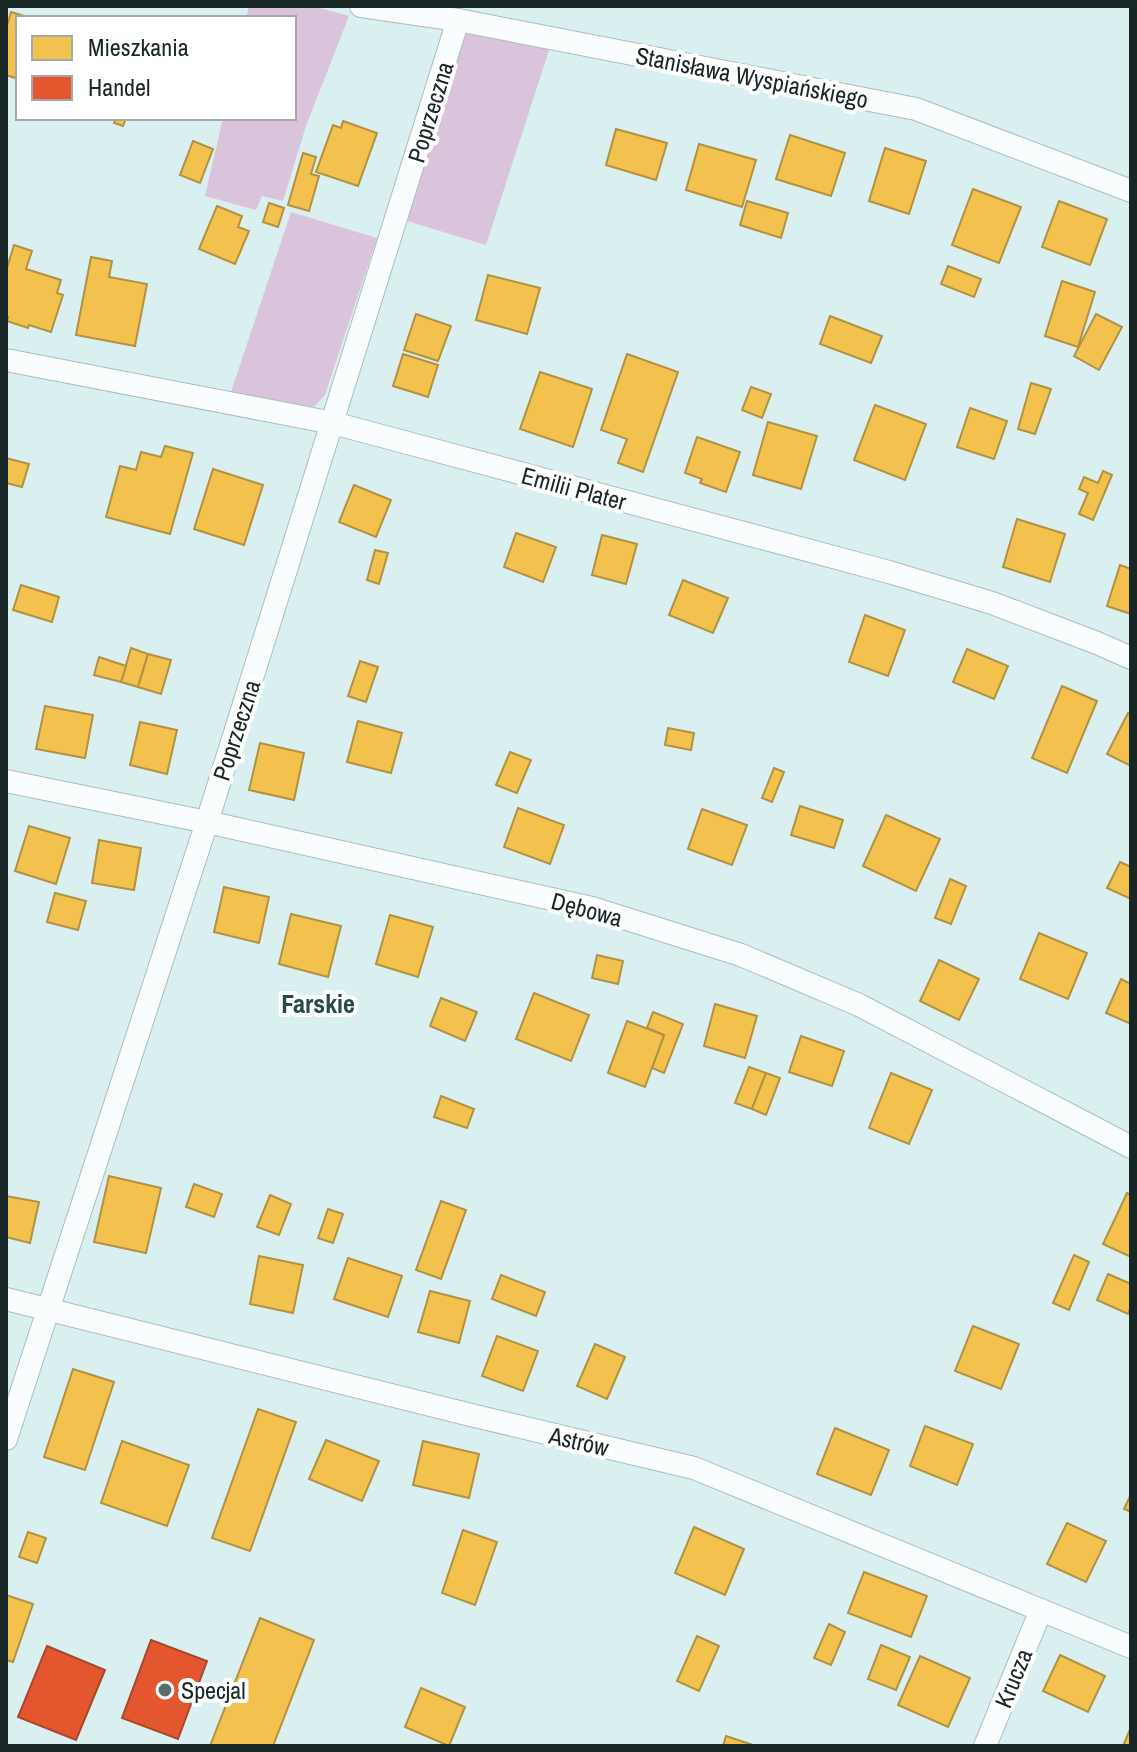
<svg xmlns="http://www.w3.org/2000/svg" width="1137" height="1752" font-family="'Archivo Narrow',sans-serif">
<rect width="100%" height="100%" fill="#daf0f0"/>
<g fill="#d9c4db">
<path d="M 249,6 L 312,6 L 349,16 L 306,126 L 283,201 L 262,196 L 256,210 L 205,196 L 223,118 L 294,118 L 294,18 L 246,18 Z"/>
<path d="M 465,28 L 550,47 L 486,245 L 407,221 Z"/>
<path d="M 291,212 L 377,238 L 325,395 L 314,407 L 231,392 Z"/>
</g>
<g fill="#f2c14e" stroke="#b19242" stroke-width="2">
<path d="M 11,12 L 31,18 L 18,18 L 18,79 L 6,75 L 6,29 Z"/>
<path d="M 116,118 L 126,118 L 123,126 L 114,123 Z"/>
<path d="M 343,121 L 377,133 L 358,186 L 316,172 L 333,125 L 341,128 Z"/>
<path d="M 616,129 L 667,143 L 656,180 L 606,165 Z"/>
<path d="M 790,135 L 845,153 L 831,196 L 776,179 Z"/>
<path d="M 193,141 L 213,149 L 200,183 L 180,175 Z"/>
<path d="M 699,144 L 756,160 L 742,207 L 686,190 Z"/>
<path d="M 885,148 L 926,161 L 909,214 L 869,201 Z"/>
<path d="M 303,153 L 316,157 L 311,174 L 319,176 L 309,211 L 288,205 Z"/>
<path d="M 973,189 L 1021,207 L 999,263 L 952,245 Z"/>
<path d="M 747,201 L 788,213 L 781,238 L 740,225 Z"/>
<path d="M 1059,201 L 1107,219 L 1090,265 L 1042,247 Z"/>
<path d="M 269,203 L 284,208 L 278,227 L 263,222 Z"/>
<path d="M 217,206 L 242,216 L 238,227 L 249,231 L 235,264 L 199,249 Z"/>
<path d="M 14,245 L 32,251 L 26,269 L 61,280 L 57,293 L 63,295 L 51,332 L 29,325 L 28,328 L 7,321 L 8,317 L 6,316 L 6,271 Z"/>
<path d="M 91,257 L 112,261 L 109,277 L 147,284 L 135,346 L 76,335 Z"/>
<path d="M 948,266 L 981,279 L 974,297 L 941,284 Z"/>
<path d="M 488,275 L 540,288 L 527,334 L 476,320 Z"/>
<path d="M 1062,281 L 1095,292 L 1078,347 L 1045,336 Z"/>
<path d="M 416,314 L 451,326 L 438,361 L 404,350 Z"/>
<path d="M 1096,314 L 1122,327 L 1099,370 L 1074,356 Z"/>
<path d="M 830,316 L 882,336 L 871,363 L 820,344 Z"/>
<path d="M 403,354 L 438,365 L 428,397 L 393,386 Z"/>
<path d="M 627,354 L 678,372 L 643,472 L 618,463 L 627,439 L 601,430 Z"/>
<path d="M 540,372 L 592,389 L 573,447 L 520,429 Z"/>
<path d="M 1031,383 L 1051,389 L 1035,434 L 1018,429 Z"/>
<path d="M 751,387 L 771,394 L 762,418 L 742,410 Z"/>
<path d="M 875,405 L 926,424 L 905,480 L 854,460 Z"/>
<path d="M 970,408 L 1007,421 L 994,459 L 957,447 Z"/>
<path d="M 768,422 L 817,436 L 801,489 L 753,475 Z"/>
<path d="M 697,437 L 740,452 L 726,492 L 700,483 L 702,479 L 685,473 Z"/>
<path d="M 165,446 L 193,453 L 170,534 L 106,517 L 120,466 L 136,470 L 141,452 L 161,457 Z"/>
<path d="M 6,458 L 29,464 L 22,487 L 6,483 Z"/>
<path d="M 213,469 L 263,485 L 244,545 L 194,529 Z"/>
<path d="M 1103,471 L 1112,475 L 1093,520 L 1079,514 L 1088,493 L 1079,489 L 1084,477 L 1098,483 Z"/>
<path d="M 354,485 L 391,500 L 376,537 L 339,522 Z"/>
<path d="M 1017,519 L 1065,534 L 1050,582 L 1003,567 Z"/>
<path d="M 516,533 L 556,547 L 543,582 L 504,567 Z"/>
<path d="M 602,535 L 637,544 L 626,584 L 592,575 Z"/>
<path d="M 375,550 L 388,553 L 379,584 L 367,580 Z"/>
<path d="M 1120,565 L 1131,569 L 1131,614 L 1107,606 Z"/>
<path d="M 683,580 L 728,598 L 713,633 L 669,615 Z"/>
<path d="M 21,585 L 59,597 L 52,622 L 13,610 Z"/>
<path d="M 865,615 L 905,630 L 888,676 L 849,662 Z"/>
<path d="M 131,648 L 148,654 L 138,687 L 121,682 Z"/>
<path d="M 967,649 L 1008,666 L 994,699 L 953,682 Z"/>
<path d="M 148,654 L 171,660 L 161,694 L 138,687 Z"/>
<path d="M 99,657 L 126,666 L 121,682 L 94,675 Z"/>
<path d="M 360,661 L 378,667 L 366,702 L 348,696 Z"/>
<path d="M 1062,686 L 1097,701 L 1067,773 L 1032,758 Z"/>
<path d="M 45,706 L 93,715 L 85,758 L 36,749 Z"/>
<path d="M 1128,713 L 1131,715 L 1131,766 L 1107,754 Z"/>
<path d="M 358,721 L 402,733 L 391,773 L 347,762 Z"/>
<path d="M 140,722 L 177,730 L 167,774 L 130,765 Z"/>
<path d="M 668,728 L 694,733 L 691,750 L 665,745 Z"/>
<path d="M 260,743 L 304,753 L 294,800 L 249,790 Z"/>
<path d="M 510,752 L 531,760 L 517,793 L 496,785 Z"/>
<path d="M 774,768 L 784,772 L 772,802 L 762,798 Z"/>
<path d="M 800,806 L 843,820 L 834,848 L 791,835 Z"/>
<path d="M 518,808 L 564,825 L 550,864 L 504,847 Z"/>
<path d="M 702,809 L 747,825 L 732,865 L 688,849 Z"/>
<path d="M 886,815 L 940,839 L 916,891 L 863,866 Z"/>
<path d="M 29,826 L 70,838 L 56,884 L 15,871 Z"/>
<path d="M 99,840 L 141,848 L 134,890 L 92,883 Z"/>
<path d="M 1120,862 L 1131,867 L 1131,899 L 1107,888 Z"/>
<path d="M 950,879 L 966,886 L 951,924 L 935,918 Z"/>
<path d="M 224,887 L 269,897 L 259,943 L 214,932 Z"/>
<path d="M 55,893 L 86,901 L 78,930 L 47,922 Z"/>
<path d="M 291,914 L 341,926 L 328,977 L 279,964 Z"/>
<path d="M 390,915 L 433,927 L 418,977 L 376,964 Z"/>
<path d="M 1039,933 L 1087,953 L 1068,999 L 1020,979 Z"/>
<path d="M 597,955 L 623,961 L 618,984 L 592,978 Z"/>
<path d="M 939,960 L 979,979 L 959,1020 L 920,1001 Z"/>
<path d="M 1121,979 L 1131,984 L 1131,1024 L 1106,1013 Z"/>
<path d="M 534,993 L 589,1015 L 571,1061 L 516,1039 Z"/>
<path d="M 441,998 L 477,1012 L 465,1041 L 430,1026 Z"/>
<path d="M 715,1004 L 757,1016 L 745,1058 L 704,1046 Z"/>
<path d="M 653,1012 L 683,1024 L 664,1073 L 652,1068 L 664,1035 L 647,1028 Z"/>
<path d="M 627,1021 L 664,1035 L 645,1087 L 608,1073 Z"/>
<path d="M 801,1036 L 844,1051 L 832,1086 L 789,1072 Z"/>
<path d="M 749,1067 L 766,1073 L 752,1109 L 735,1103 Z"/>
<path d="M 766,1073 L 780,1078 L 766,1115 L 752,1109 Z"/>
<path d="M 891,1073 L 932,1090 L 909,1144 L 869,1128 Z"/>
<path d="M 441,1096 L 474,1109 L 467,1128 L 434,1117 Z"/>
<path d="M 109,1176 L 161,1188 L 146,1253 L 94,1242 Z"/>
<path d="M 194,1184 L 222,1194 L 214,1217 L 186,1207 Z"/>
<path d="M 1127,1193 L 1131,1195 L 1131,1257 L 1103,1244 Z"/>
<path d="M 270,1195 L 291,1204 L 279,1235 L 257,1227 Z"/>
<path d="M 6,1196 L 39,1202 L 30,1243 L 6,1237 Z"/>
<path d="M 441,1201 L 466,1210 L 441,1279 L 416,1270 Z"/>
<path d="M 328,1209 L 343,1214 L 333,1243 L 318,1238 Z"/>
<path d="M 1074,1255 L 1089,1262 L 1069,1310 L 1053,1303 Z"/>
<path d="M 259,1256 L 303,1265 L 293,1313 L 250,1304 Z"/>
<path d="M 348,1258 L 402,1276 L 388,1317 L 334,1299 Z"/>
<path d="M 1108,1274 L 1131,1284 L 1131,1306 L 1128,1314 L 1097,1300 Z"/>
<path d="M 501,1275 L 545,1292 L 536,1316 L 492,1299 Z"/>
<path d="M 430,1291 L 470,1301 L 459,1343 L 418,1332 Z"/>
<path d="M 973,1326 L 1019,1344 L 1001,1389 L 955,1371 Z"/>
<path d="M 497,1336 L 538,1351 L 523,1391 L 482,1376 Z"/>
<path d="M 595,1344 L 625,1357 L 607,1399 L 577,1386 Z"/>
<path d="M 73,1369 L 114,1382 L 85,1470 L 44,1457 Z"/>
<path d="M 258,1409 L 296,1422 L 250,1551 L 212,1538 Z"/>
<path d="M 925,1426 L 973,1444 L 957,1485 L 910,1466 Z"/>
<path d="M 835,1428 L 889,1450 L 871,1495 L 817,1474 Z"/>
<path d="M 326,1440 L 379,1461 L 362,1501 L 309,1479 Z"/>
<path d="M 122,1441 L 189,1465 L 167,1526 L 101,1503 Z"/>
<path d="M 423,1441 L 479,1454 L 469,1498 L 413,1485 Z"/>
<path d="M 1131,1494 L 1131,1512 L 1124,1509 Z"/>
<path d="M 1067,1523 L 1106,1541 L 1086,1582 L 1047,1564 Z"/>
<path d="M 694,1527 L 744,1549 L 725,1595 L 675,1573 Z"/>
<path d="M 463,1530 L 497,1542 L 475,1605 L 442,1593 Z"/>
<path d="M 28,1532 L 46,1538 L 37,1563 L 19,1557 Z"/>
<path d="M 864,1572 L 927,1596 L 911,1637 L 848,1613 Z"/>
<path d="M 6,1595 L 33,1604 L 13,1662 L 6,1660 Z"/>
<path d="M 260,1618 L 314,1640 L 273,1746 L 210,1746 Z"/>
<path d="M 829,1624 L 845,1632 L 831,1665 L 814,1658 Z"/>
<path d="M 697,1636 L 719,1646 L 699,1691 L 677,1681 Z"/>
<path d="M 881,1645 L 910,1657 L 896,1690 L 868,1679 Z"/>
<path d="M 1060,1655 L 1105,1676 L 1088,1712 L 1043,1691 Z"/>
<path d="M 920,1656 L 970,1678 L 948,1727 L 898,1705 Z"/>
<path d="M 421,1688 L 465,1707 L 449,1746 L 405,1727 Z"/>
<path d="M 1131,1727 L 1131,1746 L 1123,1746 Z"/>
<path d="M 726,1736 L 756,1746 L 723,1746 Z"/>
</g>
<g fill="#e4572e" stroke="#a7482c" stroke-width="2">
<path d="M 151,1640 L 207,1661 L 178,1739 L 122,1718 Z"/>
<path d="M 47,1646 L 105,1670 L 76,1740 L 18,1717 Z"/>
</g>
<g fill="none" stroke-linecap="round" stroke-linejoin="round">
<defs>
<g id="minor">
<path d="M 361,6 L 458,20 L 916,109 L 1131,191"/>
<path d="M 6,360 L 333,423 L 889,572 L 992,603 L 1097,643 L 1131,658"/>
<path d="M 6,781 L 207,822 L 592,908 L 741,955 L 859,1005 L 1131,1147"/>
<path d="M 6,1299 L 475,1416 L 694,1468 L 1131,1647"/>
<path d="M 6,1439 L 207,822 L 458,20"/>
<path d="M 985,1746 L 1041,1610"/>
</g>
</defs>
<use href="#minor" stroke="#acbcbc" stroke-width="24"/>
<use href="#minor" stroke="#f9fdfd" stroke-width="22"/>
</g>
<circle fill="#5c6d6d" stroke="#fff" stroke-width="3" cx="165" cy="1690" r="8"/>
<g text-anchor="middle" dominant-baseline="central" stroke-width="8" stroke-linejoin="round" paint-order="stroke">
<g font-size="24" fill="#182626" stroke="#fff">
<text transform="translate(752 77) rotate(11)">Stanisława Wyspiańskiego</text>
<text transform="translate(430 112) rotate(-73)">Poprzeczna</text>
<text transform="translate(574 488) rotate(15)">Emilii Plater</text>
<text transform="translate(236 730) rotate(-72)">Poprzeczna</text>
<text transform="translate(587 909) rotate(15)">Dębowa</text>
<text transform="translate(579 1441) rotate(13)">Astrów</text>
<text transform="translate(1013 1678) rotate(-68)">Krucza</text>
</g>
<g font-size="24" fill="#182626" stroke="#fff" text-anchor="start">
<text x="181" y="1690">Specjal</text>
</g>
<g font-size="26" font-weight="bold" fill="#294a4a" stroke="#fff">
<text x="318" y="1003">Farskie</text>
</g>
</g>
<rect width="1137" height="1752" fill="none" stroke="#182626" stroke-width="16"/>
<rect x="16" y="16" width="280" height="104" fill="#ffffff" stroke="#a3a8a8" stroke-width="2"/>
<rect x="32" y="36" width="40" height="24" fill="#f2c14e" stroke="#a3a8a8" stroke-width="2"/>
<text x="88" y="56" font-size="24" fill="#182626">Mieszkania</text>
<rect x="32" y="76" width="40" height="24" fill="#e4572e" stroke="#a3a8a8" stroke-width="2"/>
<text x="88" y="96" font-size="24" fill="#182626">Handel</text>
</svg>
